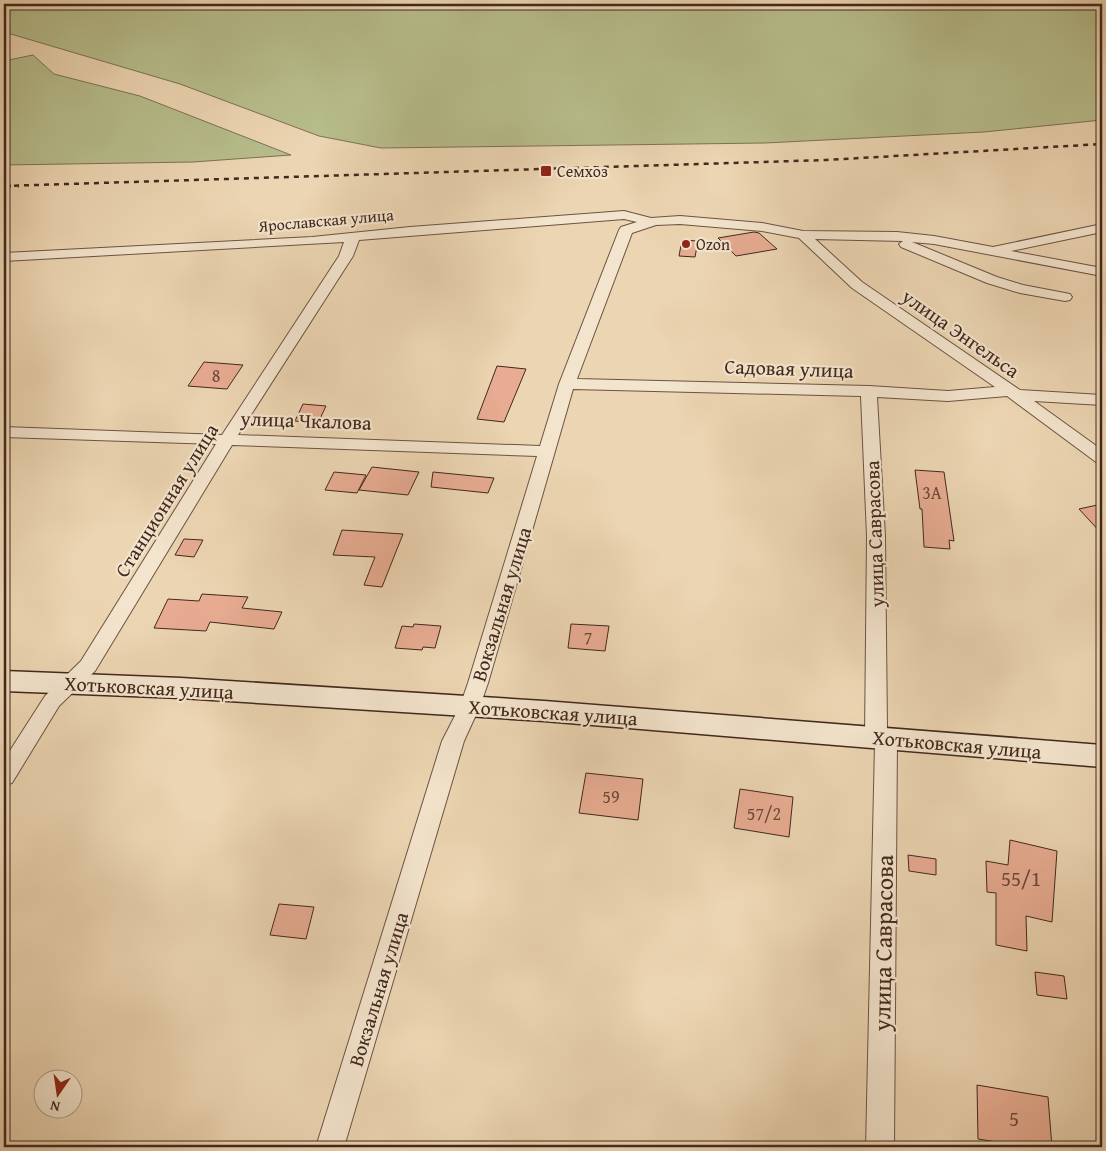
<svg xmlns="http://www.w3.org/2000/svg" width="1106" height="1151" font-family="'Gentium Book Plus',serif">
<rect width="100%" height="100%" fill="#ecd5b2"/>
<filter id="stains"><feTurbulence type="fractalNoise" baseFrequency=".004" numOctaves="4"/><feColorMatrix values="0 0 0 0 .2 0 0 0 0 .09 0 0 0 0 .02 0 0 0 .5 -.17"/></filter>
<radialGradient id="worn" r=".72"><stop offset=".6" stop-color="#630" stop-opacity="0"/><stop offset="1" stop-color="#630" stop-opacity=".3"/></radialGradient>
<g fill="#b7bd8c" stroke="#7c7254">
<path d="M 4,4 L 1102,4 L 1102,120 L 984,132 L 765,143 L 381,148 L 319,136 L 180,84 L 4,32 Z"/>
<path d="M 33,55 L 54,74 L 140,96 L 291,155 L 193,162 L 4,165 L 4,61 Z"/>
</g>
<g fill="#e8ac92" stroke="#42281d">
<path d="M 754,232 L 759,233 L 777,249 L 736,256 L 718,238 Z"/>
<path d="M 682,240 L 698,241 L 695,257 L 679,256 Z"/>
<path d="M 204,362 L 243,365 L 227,389 L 188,386 Z"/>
<path d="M 497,366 L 526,369 L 504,422 L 477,419 Z"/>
<path d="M 303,404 L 326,406 L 318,423 L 295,421 Z"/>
<path d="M 372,467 L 419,472 L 408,495 L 359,490 Z"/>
<path d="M 915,470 L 944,472 L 954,541 L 949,540 L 950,549 L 924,547 L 922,509 L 920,509 Z"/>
<path d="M 334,472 L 366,475 L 357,493 L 325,490 Z"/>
<path d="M 433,472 L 494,478 L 488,493 L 431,487 Z"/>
<path d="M 1102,504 L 1102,534 L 1079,509 Z"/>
<path d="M 342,530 L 403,534 L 382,587 L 364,585 L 375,557 L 333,555 Z"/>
<path d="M 184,539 L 203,540 L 194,557 L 175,555 Z"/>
<path d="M 202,594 L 248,597 L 242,608 L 282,612 L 274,629 L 210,622 L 206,631 L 154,628 L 168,599 L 199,601 Z"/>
<path d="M 414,624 L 441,626 L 435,648 L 423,647 L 422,650 L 395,648 L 402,626 L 413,627 Z"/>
<path d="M 571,624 L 609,626 L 605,651 L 568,648 Z"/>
<path d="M 586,773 L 643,779 L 638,820 L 579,813 Z"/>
<path d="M 740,789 L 793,797 L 789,837 L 734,828 Z"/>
<path d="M 1010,840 L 1057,851 L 1052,922 L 1026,916 L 1027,951 L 996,945 L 996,893 L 987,892 L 986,861 L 1008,865 Z"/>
<path d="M 908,855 L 936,859 L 936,875 L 909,871 Z"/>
<path d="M 279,904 L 314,907 L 306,939 L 270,935 Z"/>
<path d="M 1035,972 L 1064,976 L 1067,999 L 1037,995 Z"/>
<path d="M 977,1085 L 1048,1097 L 1052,1147 L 1028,1147 L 978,1139 Z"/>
</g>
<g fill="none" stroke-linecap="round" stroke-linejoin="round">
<defs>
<path id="minor" d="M 624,211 L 651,218 L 680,216 L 762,223 L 803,231 L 897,232 L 934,236 L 993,247 L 1102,224 L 1102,232 L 1011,251 L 1102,268 L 1102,276 L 934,244 L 912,242 L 997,277 L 1023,285 L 1070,294 L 1072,297 L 1070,300 L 1065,301 L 1020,293 L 987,283 L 901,247 L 899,244 L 903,241 L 815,239 L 862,282 L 1020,390 L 1102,395 L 1102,405 L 1034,401 L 1102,450 L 1102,463 L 1096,462 L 1007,396 L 948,401 L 877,397 L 885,536 L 887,731 L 894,733 L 897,738 L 894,1147 L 866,1147 L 875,744 L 868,742 L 865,737 L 867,536 L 861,396 L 573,389 L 488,683 L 480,706 L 464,741 L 344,1147 L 316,1147 L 442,741 L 460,706 L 468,683 L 537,456 L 232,445 L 95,671 L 59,706 L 12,783 L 4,785 L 4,760 L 45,696 L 81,661 L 216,444 L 4,437 L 4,427 L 222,435 L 339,256 L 344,242 L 4,261 L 4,253 L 312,237 L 410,227 ZM 624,219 L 637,222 L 621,227 L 619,230 L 559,384 L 540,446 L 238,435 L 353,256 L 359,240 ZM 680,224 L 762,231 L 799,238 L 852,288 L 995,387 L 948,391 L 869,386 L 577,379 L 632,233 L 656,225 Z"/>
<path id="secondary" d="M 4,671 L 181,678 L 544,701 L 1102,745 L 1102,767 L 544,721 L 181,698 L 4,691 Z"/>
</defs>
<use href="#minor" stroke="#6c5342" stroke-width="2"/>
<use href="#secondary" stroke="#42281d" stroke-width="3"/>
<use href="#minor" fill="#f3e4cd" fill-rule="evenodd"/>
<use href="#secondary" fill="#f3e4cd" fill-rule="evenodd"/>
<path stroke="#42281d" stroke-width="2.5" stroke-dasharray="5 5" stroke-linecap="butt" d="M 4,186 L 826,160 L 1102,144"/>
<path stroke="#42281d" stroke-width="3" stroke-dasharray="7 7" stroke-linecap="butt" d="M 4,186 L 19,186"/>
</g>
<g fill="#8f2418" stroke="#f3e4cd" stroke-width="2">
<rect x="540" y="165" width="12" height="12" rx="2.5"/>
<circle cx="686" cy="244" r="5"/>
</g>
<g text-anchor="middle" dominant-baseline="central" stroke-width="4.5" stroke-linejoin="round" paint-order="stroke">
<g font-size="16" fill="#42281d" stroke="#f3e4cd" text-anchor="start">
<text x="557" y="171">Семхоз</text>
<text x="696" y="244">Ozon</text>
</g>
<g font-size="16" fill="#42281d" stroke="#f3e4cd">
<text transform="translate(326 220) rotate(-5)">Ярославская улица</text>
</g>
<g font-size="18" fill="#6c493a">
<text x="216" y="375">8</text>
<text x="932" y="492">3А</text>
<text x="588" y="637">7</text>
<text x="611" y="796">59</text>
<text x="764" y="813">57/2</text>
</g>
<g font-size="20" fill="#42281d" stroke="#f3e4cd">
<text transform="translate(961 333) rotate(35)">улица Энгельса</text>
<text transform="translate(789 368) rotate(2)">Садовая улица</text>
<text transform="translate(306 420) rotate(2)">улица Чкалова</text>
<text transform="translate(166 500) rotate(-58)">Станционная улица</text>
<text transform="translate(874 534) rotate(-92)">улица Саврасова</text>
<text transform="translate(501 604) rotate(-73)">Вокзальная улица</text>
<text transform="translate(149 687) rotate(3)">Хотьковская улица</text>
<text transform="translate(553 712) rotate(4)">Хотьковская улица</text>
<text transform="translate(957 744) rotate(5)">Хотьковская улица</text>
<text transform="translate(378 989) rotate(-73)">Вокзальная улица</text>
</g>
<g font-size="21" fill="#6c493a">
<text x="1021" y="878">55/1</text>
<text x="1014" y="1118">5</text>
</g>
<g font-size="24" fill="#42281d" stroke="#f3e4cd">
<text transform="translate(883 943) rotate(-89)">улица Саврасова</text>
</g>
</g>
<rect width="1106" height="1151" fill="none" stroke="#ecd5b2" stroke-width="20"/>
<rect x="5" y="5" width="1096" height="1141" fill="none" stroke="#42281d" stroke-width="2.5"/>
<rect x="10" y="10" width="1086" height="1131" fill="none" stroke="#42281d"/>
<g transform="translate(58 1094) rotate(193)"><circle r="24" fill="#f3e4cd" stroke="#ac9987"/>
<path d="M0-4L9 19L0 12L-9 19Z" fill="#8f2418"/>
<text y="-8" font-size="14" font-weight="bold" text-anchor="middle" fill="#42281d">N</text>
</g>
<rect width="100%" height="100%" filter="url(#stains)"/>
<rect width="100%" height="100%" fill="url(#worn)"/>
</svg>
